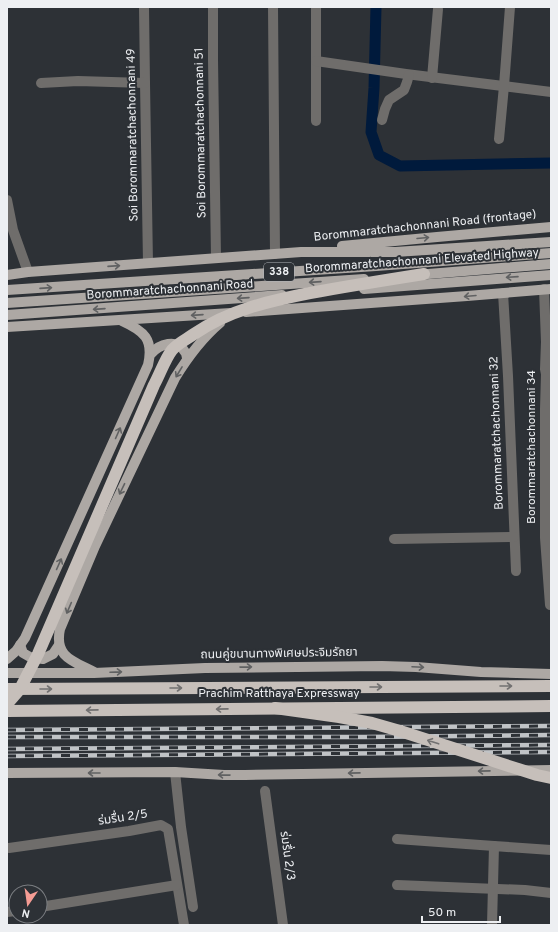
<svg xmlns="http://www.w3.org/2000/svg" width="558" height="932" font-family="Overpass,'Noto Sans Thai',sans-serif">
<rect width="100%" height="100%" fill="#2d3136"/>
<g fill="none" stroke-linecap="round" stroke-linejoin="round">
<path stroke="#001a3c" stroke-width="11" d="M 376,7 L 374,88 L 371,132 L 379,155 L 400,166 L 551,163"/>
<g stroke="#6f6d6b" stroke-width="10">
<path d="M 144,7 L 145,83 L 148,263"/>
<path d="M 213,7 L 213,60 L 216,258"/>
<path d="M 273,7 L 275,254"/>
<path d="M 316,7 L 316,121"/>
<path d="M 316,61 L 406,74 L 551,92"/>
<path d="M 432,78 L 438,9"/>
<path d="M 41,83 L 78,81 L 145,83"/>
<path d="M 382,120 L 385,109 L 389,100 L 404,90 L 407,82 L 409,75"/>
<path d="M 499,139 L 504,86 L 510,7"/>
<path d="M 7,200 L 13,230 L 28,272"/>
<path d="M 544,289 L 546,342 L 545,369 L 546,374 L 545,409 L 545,538 L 550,605"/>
<path d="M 503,293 L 508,376 L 516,571"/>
<path d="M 394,539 L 514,537"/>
<path d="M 175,772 L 181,827 L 193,907"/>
<path d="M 265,791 L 283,925"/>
<path d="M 397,839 L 494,846"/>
<path d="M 9,848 L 129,831 L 161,825 L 168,829 L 184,925"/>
<path d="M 397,885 L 525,890 L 551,893"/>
<path d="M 40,907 L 177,885"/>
<path d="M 7,912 L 16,911"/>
<path d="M 492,925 L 494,846 L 551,850"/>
</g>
<g stroke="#ada8a4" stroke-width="10">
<path d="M 342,246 L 437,237 L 551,227"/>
<path d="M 7,275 L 28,272 L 301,252 L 395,252 L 551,242"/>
<path d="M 416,275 L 551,264"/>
<path d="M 364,289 L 551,275"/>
<path d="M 7,290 L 376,266 L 551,253"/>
<path d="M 7,303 L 364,279"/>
<path d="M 246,312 L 467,296 L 551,289"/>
<path d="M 7,315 L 282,295"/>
<path d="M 7,327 L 231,313"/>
<path d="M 151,354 C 159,344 177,338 185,352 C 186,352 187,358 187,358"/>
<path d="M 20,645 L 23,653 L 30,657 L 43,659 L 53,654 L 59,645"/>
<path d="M 7,659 L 16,651 L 25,638 L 148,365 C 154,339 144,331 122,321"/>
<path d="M 94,672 C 73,661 54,657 60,629 L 95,546 L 175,378 C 188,357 201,339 220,323"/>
<path d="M 7,673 L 94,673 L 205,668 L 382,666 L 416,667 L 481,672 L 551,674"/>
<path d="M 7,773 L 175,772 L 224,775 L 245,775 L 551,770"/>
</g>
<path stroke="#c6bfba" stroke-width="12" d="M 7,711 L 551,706"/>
<defs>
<g id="rail">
<path d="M 7,730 L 551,726"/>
<path d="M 7,737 L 365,737 L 551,735"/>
<path d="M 7,749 L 551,745"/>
<path d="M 7,756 L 551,752"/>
</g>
</defs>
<use href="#rail" stroke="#c0c3c6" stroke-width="4.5"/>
<use href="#rail" stroke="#2d3136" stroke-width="3" stroke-dasharray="9" stroke-linecap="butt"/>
<g stroke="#c6bfba" stroke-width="12">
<path d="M 7,689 L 551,686"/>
<path d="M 7,704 L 20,689 L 38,654 L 154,385 C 160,374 165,359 172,350 C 178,343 187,339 194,334 C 229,310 269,301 310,293 C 348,286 386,280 424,274"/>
<path d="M 275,708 L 339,717 L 372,723 L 400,731 L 537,775 L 551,778"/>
</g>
</g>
<defs><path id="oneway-shaft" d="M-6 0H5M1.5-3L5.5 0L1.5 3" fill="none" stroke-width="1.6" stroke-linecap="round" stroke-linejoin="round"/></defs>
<g stroke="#606162">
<use href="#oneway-shaft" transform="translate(423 238) rotate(-5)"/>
<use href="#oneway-shaft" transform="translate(114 266) rotate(-4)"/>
<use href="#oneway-shaft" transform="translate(512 277) rotate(176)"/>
<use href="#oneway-shaft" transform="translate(315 282) rotate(176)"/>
<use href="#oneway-shaft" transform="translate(46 288) rotate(-4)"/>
<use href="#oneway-shaft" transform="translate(470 296) rotate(175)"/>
<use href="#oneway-shaft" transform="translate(243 298) rotate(176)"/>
<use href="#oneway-shaft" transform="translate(99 309) rotate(176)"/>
<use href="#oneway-shaft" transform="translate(197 315) rotate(176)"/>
<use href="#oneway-shaft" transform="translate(179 372) rotate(121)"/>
<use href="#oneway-shaft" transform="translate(118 433) rotate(-66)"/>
<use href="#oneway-shaft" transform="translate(122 489) rotate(116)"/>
<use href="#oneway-shaft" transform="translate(59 564) rotate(-66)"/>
<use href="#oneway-shaft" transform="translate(69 608) rotate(113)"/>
<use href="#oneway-shaft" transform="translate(246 667) rotate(-1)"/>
<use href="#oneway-shaft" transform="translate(418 667) rotate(3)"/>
<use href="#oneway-shaft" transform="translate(116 672) rotate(-2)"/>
<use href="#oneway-shaft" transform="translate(484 771) rotate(179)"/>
<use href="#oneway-shaft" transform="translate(94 773) rotate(180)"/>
<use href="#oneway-shaft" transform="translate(354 773) rotate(179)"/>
<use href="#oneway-shaft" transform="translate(224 775) rotate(-179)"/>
</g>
<g stroke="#727171">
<use href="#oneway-shaft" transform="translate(506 686)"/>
<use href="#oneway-shaft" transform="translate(376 687)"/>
<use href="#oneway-shaft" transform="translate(176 688)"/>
<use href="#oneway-shaft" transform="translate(46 689)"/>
<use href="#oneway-shaft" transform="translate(222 709) rotate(179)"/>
<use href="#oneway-shaft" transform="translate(92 710) rotate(179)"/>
<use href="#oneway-shaft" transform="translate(433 742) rotate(-162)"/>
</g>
<g text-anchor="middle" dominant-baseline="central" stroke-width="4" stroke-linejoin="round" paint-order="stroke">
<rect fill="#2d3136" stroke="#b3b6ba" stroke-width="1" x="264" y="263" width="30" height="18" rx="3"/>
<g font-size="11" font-weight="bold" fill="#edeff2">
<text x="279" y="272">338</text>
</g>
<g font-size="12" fill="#edeff2" stroke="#2d3136">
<text transform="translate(201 133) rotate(-91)">Soi Borommaratchachonnani 51</text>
<text transform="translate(133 135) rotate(-91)">Soi Borommaratchachonnani 49</text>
<text transform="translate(425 226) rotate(-6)">Borommaratchachonnani Road (frontage)</text>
<text transform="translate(422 261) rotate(-4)">Borommaratchachonnani Elevated Highway</text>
<text transform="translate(170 290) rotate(-4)">Borommaratchachonnani Road</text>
<text transform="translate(497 433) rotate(-92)">Borommaratchachonnani 32</text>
<text transform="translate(532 447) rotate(-90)">Borommaratchachonnani 34</text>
<text transform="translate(279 654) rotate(-1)">ถนนคู่ขนานทางพิเศษประจิมรัถยา</text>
<text x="279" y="694">Prachim Ratthaya Expressway</text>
<text transform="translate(123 818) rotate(-9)">ร่มรื่น 2/5</text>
<text transform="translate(287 856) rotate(82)">ร่มรื่น 2/3</text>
</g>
</g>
<rect width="558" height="932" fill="none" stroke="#edeff2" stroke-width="16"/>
<g transform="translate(28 904) rotate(193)"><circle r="19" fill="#2d3136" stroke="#7a7d81"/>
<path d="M0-3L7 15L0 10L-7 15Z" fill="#f59c94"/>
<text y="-6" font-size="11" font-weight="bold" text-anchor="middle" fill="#edeff2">N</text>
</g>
<path d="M422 916v6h78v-6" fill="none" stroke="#edeff2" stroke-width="2"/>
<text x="428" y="916" font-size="12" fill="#edeff2" stroke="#2d3136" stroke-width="3" paint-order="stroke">50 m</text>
</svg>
